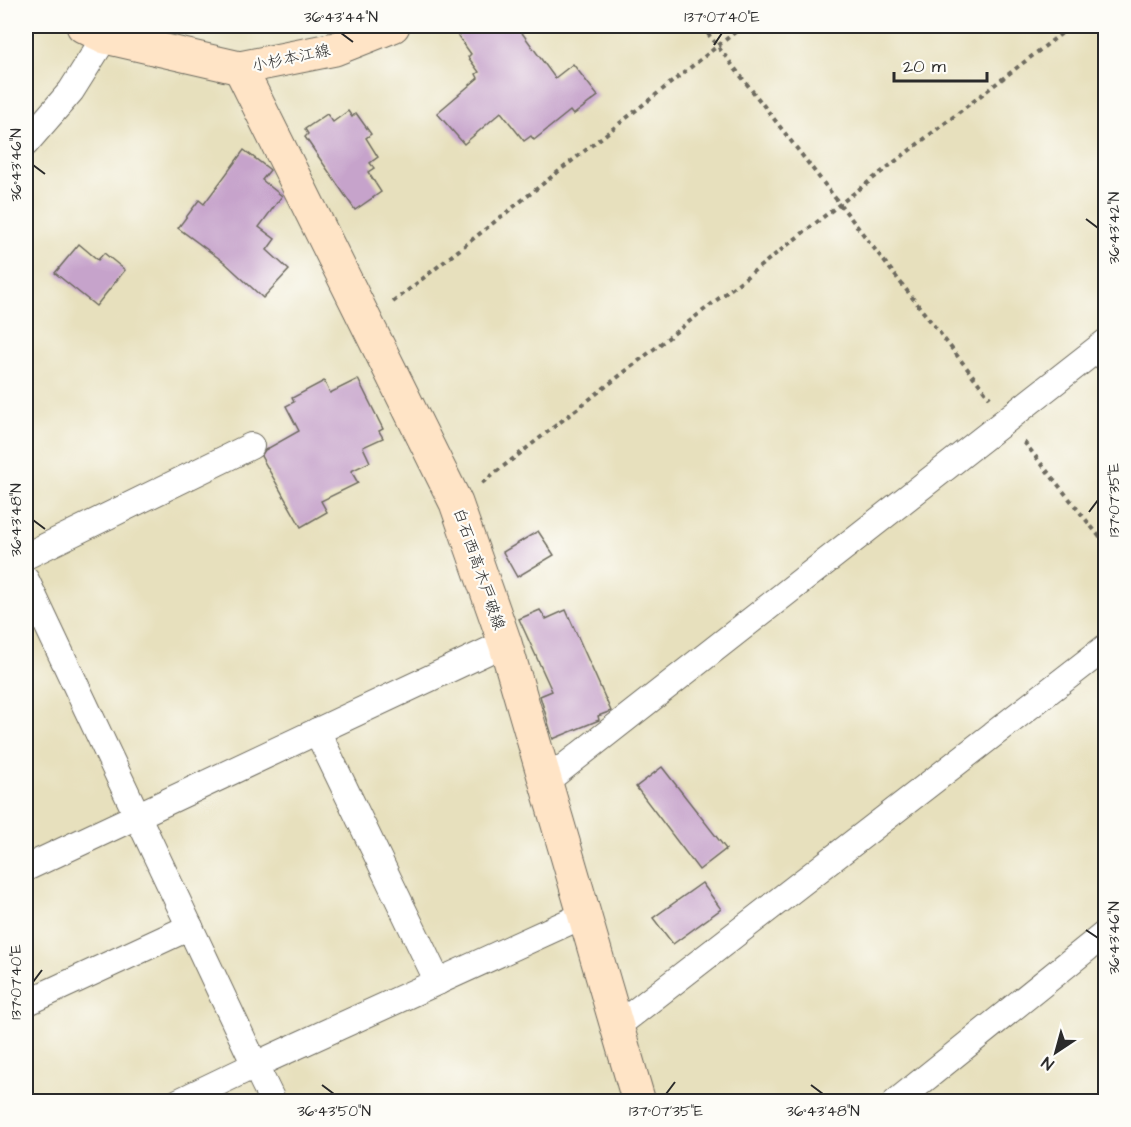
<svg xmlns="http://www.w3.org/2000/svg" width="1131" height="1127" font-family="'Architects Daughter','Klee One',sans-serif">
<rect width="100%" height="100%" fill="#fdfcf7"/>
<filter id="ink" filterUnits="userSpaceOnUse"><feTurbulence type="fractalNoise" baseFrequency=".0167" numOctaves="2"/><feDisplacementMap in="SourceGraphic" scale="12" xChannelSelector="R" yChannelSelector="G"/><feConvolveMatrix kernelMatrix="1 2 1 2 8 2 1 2 1" color-interpolation-filters="sRGB"/></filter>
<filter id="wash" filterUnits="userSpaceOnUse"><feTurbulence type="fractalNoise" baseFrequency=".008" numOctaves="4" result="noise"/><feDisplacementMap in="SourceGraphic" scale="24" xChannelSelector="R" yChannelSelector="G"/><feGaussianBlur stdDeviation="1.35" result="paint"/><feColorMatrix in="noise" values="0 0 0 0 0 0 0 0 0 0 0 0 0 0 0 0 0 1.4 0 .05"/><feComposite in="paint" operator="in"/></filter>
<g filter="url(#wash)">
<rect width="100%" height="100%" fill="#e7e0bd"/>
<g id="blocks">
<g fill="#c6a3cb">
<path d="M 451,26 L 517,26 L 555,78 L 573,64 L 598,96 L 573,115 L 570,111 L 534,140 L 531,136 L 524,141 L 501,112 L 464,144 L 437,113 L 478,78 L 476,74 L 479,72 L 468,57 L 471,54 Z"/>
<path d="M 348,111 L 352,117 L 356,113 L 371,134 L 366,138 L 378,157 L 370,163 L 374,168 L 368,172 L 381,192 L 355,210 L 305,137 L 308,134 L 305,129 L 327,114 L 333,122 Z"/>
<path d="M 244,150 L 269,169 L 270,170 L 262,180 L 282,196 L 259,227 L 275,239 L 267,250 L 289,270 L 263,298 L 224,262 L 178,228 L 199,200 L 204,204 Z"/>
<path d="M 79,244 L 98,260 L 104,253 L 125,270 L 96,306 L 55,273 Z"/>
<path d="M 358,379 L 383,429 L 379,431 L 383,438 L 363,447 L 370,462 L 351,471 L 358,483 L 321,501 L 327,512 L 301,527 L 261,456 L 265,450 L 299,431 L 286,406 L 294,402 L 292,398 L 324,381 L 330,393 Z"/>
<path d="M 538,531 L 554,555 L 517,577 L 503,552 Z"/>
<path d="M 540,610 L 546,619 L 566,610 L 611,711 L 598,716 L 599,720 L 553,739 L 540,696 L 552,691 L 519,619 Z"/>
<path d="M 662,767 L 726,849 L 699,870 L 636,787 Z"/>
<path d="M 702,883 L 721,909 L 673,944 L 653,918 Z"/>
</g>
</g>
</g>
<g filter="url(#ink)">
<use href="#blocks" fill-opacity="0" stroke="#6d6a5e" stroke-width="1.5"/>
<g fill="none" stroke-linecap="round" stroke-linejoin="round">
<defs>
<g id="minor">
<path d="M 26,143 L 71,91 L 105,37"/>
<path d="M 26,556 L 251,446"/>
<path d="M 26,580 L 255,1065 L 178,1102"/>
<path d="M 317,731 L 438,982"/>
<path d="M 545,782 L 1106,342"/>
<path d="M 26,868 L 505,643"/>
<path d="M 26,1003 L 190,927"/>
<path d="M 617,1026 L 1106,647"/>
<path d="M 273,1102 L 255,1065 L 584,915"/>
<path d="M 896,1102 L 1106,933"/>
</g>
<g id="secondary">
<path d="M 83,26 L 105,37 L 240,68 L 335,49 L 393,26"/>
<path d="M 240,68 L 456,503 L 505,643 L 639,1102"/>
</g>
</defs>
<use href="#minor" stroke="#6d6a5e" stroke-width="28"/>
<use href="#secondary" stroke="#6d6a5e" stroke-width="35"/>
<g stroke="#6d6a5e" stroke-width="4" stroke-dasharray="4.5 4.5" stroke-linecap="butt">
<path d="M 702,26 L 990,398"/>
<path d="M 393,302 L 743,26"/>
<path d="M 1024,442 L 1106,545"/>
<path d="M 482,483 L 840,204 L 1071,26"/>
</g>
<use href="#minor" stroke="#fff" stroke-width="26"/>
<use href="#secondary" stroke="#ffe4c6" stroke-width="33"/>
</g>
</g>
<path fill="none" stroke="#2b2b2b" stroke-width="2" d="M 341,33 L 353,42M 714,45 L 722,33M 33,165 L 45,174M 1086,219 L 1098,228M 1089,512 L 1098,500M 33,520 L 45,529M 1086,930 L 1098,938M 33,982 L 42,970M 322,1085 L 334,1094M 811,1085 L 823,1094M 666,1094 L 675,1082"/>
<g text-anchor="middle" dominant-baseline="central" stroke-width="4.5" stroke-linejoin="round" paint-order="stroke">
<g font-size="16" fill="#2b2b2b" stroke="#fdfcf7">
<text transform="translate(291 58) rotate(-12)">小杉本江線</text>
<text transform="translate(479 569) rotate(71)">白石西高木戸破線</text>
</g>
</g>
<rect width="1131" height="1127" fill="none" stroke="#fdfcf7" stroke-width="66"/>
<g transform="translate(1056 1052) rotate(216)" stroke="#fdfcf7" stroke-width="4.5" paint-order="stroke">
<path d="M0-4.5L10 22L0 15L-10 22Z" fill="#2b2b2b"/>
<text y="-9" font-size="16" font-weight="bold" text-anchor="middle" fill="#2b2b2b">N</text>
</g>
<path d="M894 72v9h93v-9" fill="none" stroke="#2b2b2b" stroke-width="3"/>
<text x="903" y="72" font-size="18" fill="#2b2b2b" stroke="#fdfcf7" stroke-width="4.5" paint-order="stroke">20 m</text>
<rect x="33" y="33" width="1065" height="1061" fill="none" stroke="#2b2b2b" stroke-width="2"/>
<g font-size="15" text-anchor="middle" fill="#2b2b2b">
<text x="341" y="22">36°43'44"N</text>
<text x="722" y="22">137°07'40"E</text>
<text transform="translate(16 165) rotate(-90)" y="5">36°43'46"N</text>
<text transform="translate(1114 228) rotate(-90)" y="5">36°43'42"N</text>
<text transform="translate(1114 500) rotate(-90)" y="5">137°07'35"E</text>
<text transform="translate(16 520) rotate(-90)" y="5">36°43'48"N</text>
<text transform="translate(1114 938) rotate(-90)" y="5">36°43'46"N</text>
<text transform="translate(16 982) rotate(-90)" y="5">137°07'40"E</text>
<text x="334" y="1116">36°43'50"N</text>
<text x="666" y="1116">137°07'35"E</text>
<text x="823" y="1116">36°43'48"N</text>
</g>
</svg>
